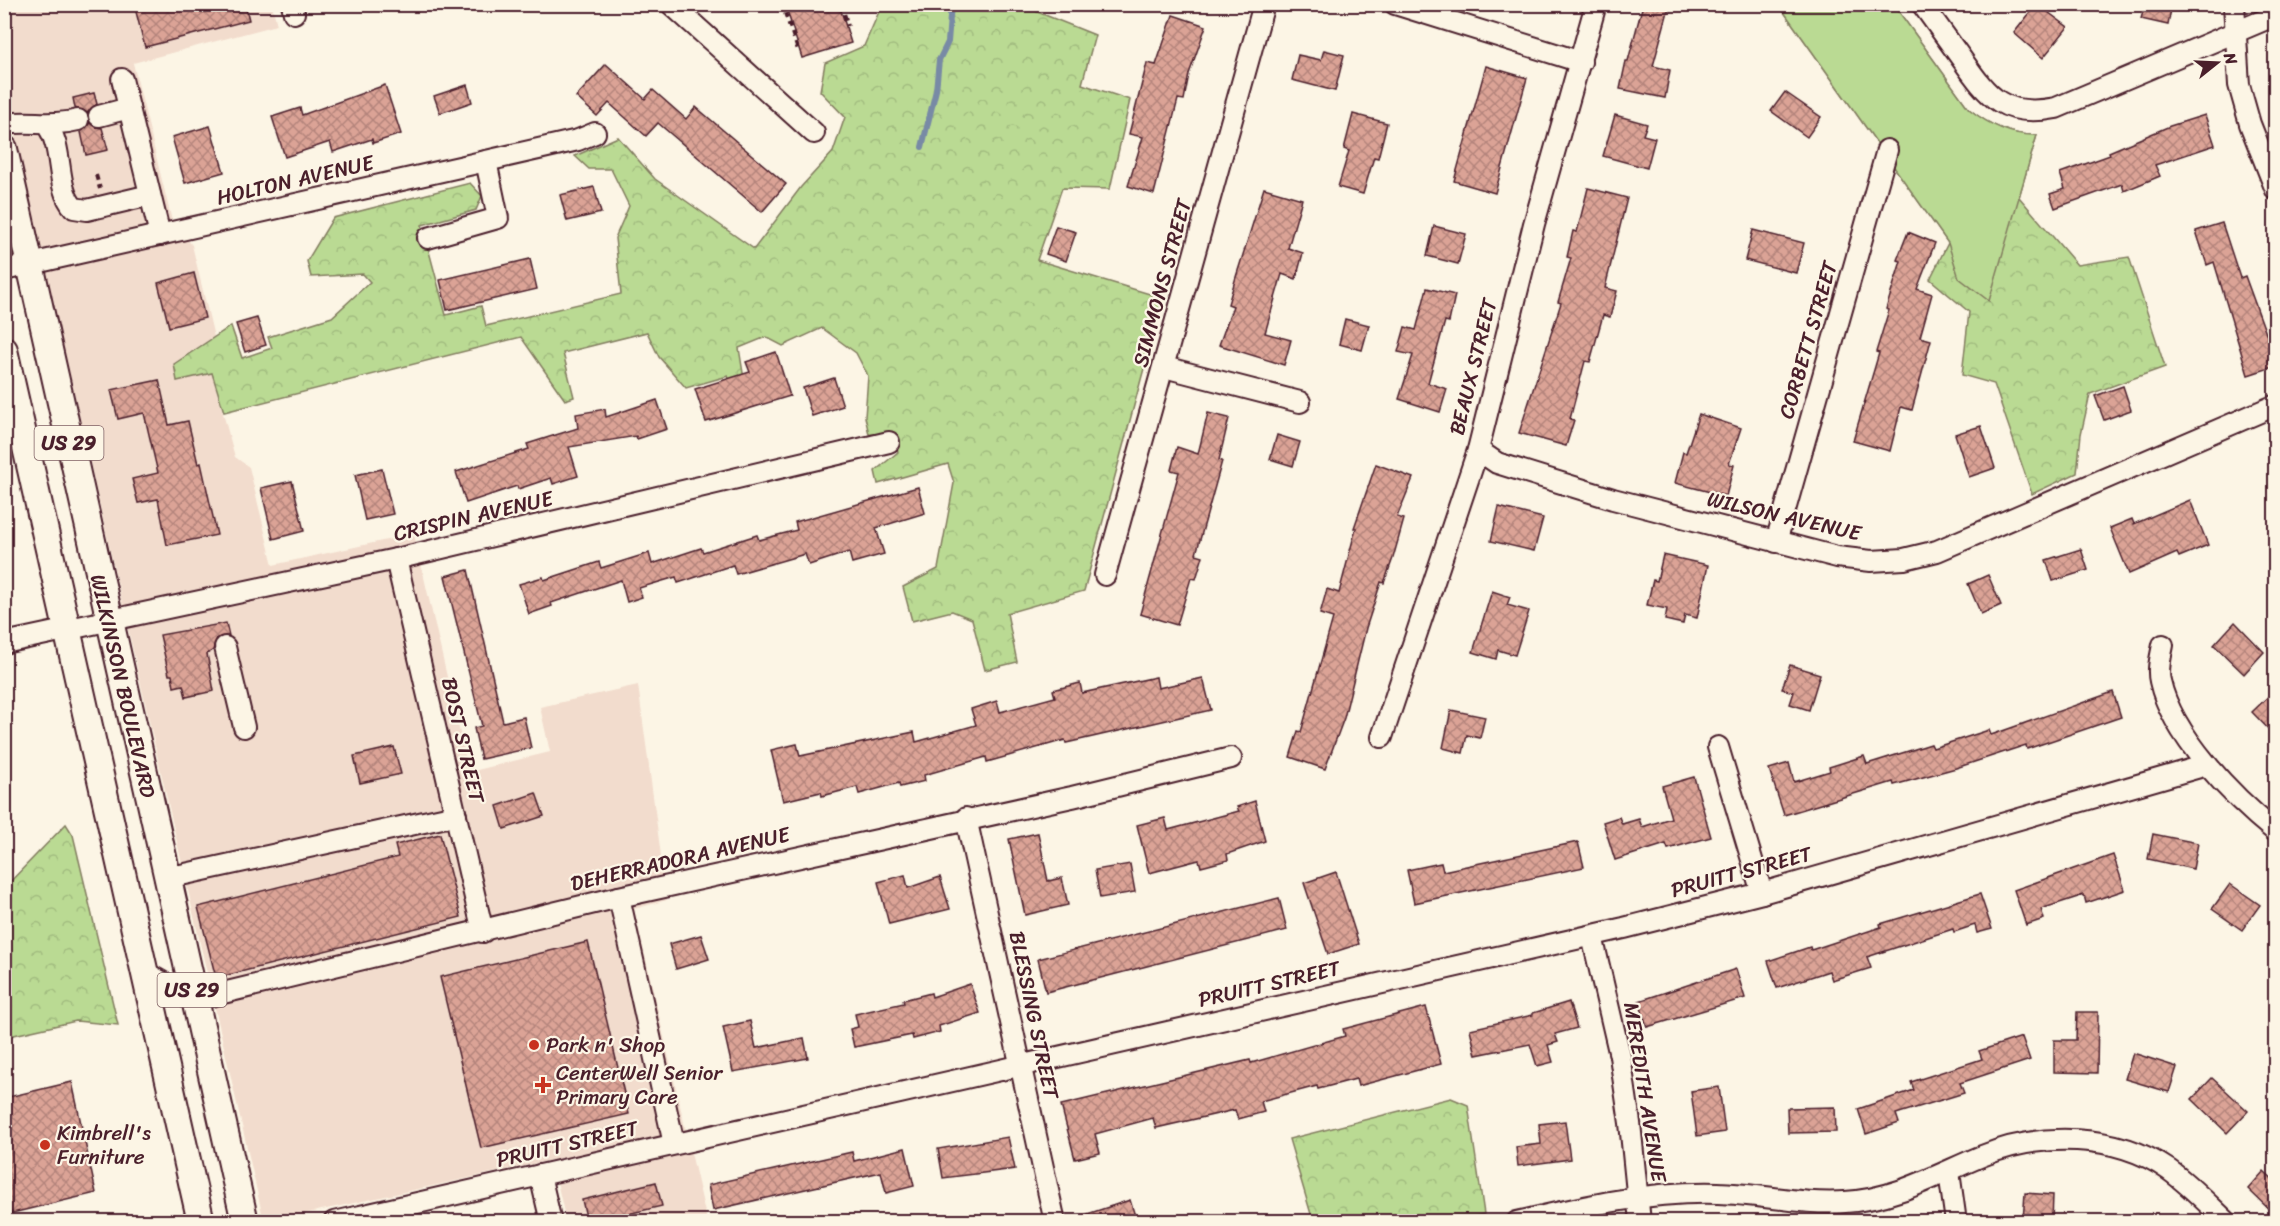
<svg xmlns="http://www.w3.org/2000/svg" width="2280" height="1226" font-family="Sriracha,sans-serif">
<defs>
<pattern id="forest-crowns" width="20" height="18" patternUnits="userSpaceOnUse" patternTransform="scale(1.5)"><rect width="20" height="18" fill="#bada93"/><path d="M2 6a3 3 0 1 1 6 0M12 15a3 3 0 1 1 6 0" fill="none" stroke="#a1bb7f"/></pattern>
<pattern id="building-cross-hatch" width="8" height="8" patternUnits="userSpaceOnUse" patternTransform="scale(1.5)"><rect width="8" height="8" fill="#dba396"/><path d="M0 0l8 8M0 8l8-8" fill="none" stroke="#b4847b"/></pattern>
</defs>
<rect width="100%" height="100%" fill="#fcf5e5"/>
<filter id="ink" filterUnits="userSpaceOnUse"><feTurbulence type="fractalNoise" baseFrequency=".0167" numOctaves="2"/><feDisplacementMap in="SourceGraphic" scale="12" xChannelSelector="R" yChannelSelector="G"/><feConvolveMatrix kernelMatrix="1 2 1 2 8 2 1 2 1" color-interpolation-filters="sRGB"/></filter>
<g filter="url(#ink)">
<path fill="#f2dccd" d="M 4,5 L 272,5 L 277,25 L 133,63 L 172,221 L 192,245 L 214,337 L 174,364 L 177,380 L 212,373 L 235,457 L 249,467 L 273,565 L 414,534 L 469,772 L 550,752 L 540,707 L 638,685 L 667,900 L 634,909 L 707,1221 L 566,1221 L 552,1160 L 276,1220 L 262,1213 L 5,92 Z"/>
<g fill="url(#forest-crowns)" stroke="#827c5f" stroke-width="1.5">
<path d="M 882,5 L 1020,5 L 1095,35 L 1082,84 L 1130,100 L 1110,189 L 1062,188 L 1037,260 L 1163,298 L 1084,591 L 1007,613 L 1017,662 L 985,670 L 972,619 L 952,611 L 912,621 L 903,587 L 938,569 L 954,483 L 948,464 L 878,484 L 875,471 L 898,452 L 894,435 L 869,434 L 865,417 L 868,376 L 856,353 L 822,328 L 783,346 L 766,337 L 739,348 L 748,404 L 738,407 L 728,376 L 686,388 L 659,357 L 647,332 L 563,353 L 574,397 L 565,400 L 521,337 L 224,412 L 212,373 L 177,381 L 174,364 L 231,326 L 242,358 L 272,348 L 268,337 L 332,317 L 370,282 L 363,274 L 311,277 L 307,261 L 333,218 L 470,183 L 482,196 L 476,210 L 422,225 L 446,315 L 481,306 L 486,326 L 621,294 L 615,238 L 629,206 L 611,169 L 589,169 L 575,156 L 618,137 L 655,179 L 754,249 L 801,187 L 833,152 L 845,117 L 820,91 L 825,63 L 864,46 Z"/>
<path d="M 1779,5 L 1894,5 L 1969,109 C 1989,125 2011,136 2037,135 L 2019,197 L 2077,265 L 2129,257 L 2165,367 L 2090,394 L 2081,434 L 2077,473 L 2032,494 L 1994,384 L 1962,375 L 1969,312 L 1930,279 L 1948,243 Z"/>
<path d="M 66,824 L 73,835 L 118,1025 L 76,1021 L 5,1037 L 5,887 Z"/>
<path d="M 1451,1098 L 1468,1105 L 1484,1214 L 1453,1222 L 1313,1221 L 1289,1139 Z"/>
</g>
<path fill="#bada93" stroke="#827c5f" stroke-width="1.5" d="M 1779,5 L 1894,5 L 1969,109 C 1989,125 2011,136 2037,135 L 1989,301 L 1959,278 L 1948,243 Z"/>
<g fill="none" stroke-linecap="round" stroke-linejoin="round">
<path stroke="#788aa5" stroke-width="6" d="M 922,147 L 936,90 L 939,60 L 948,42 L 951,4"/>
</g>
<g fill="url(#building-cross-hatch)" stroke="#4a1f2b" stroke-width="1.5">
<path d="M 134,4 L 245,4 L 249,20 L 145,47 Z"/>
<path d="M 785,4 L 839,4 L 851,43 L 802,58 Z"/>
<path d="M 1643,4 L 1670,4 L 1653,66 L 1670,70 L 1665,98 L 1620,89 L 1626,61 L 1628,61 Z"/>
<path d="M 2037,4 L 2068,27 L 2043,58 L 2014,33 Z"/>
<path d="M 2145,4 L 2172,4 L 2168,25 L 2141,19 Z"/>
<path d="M 1173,15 L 1206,26 L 1189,74 L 1184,100 L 1178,99 L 1154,194 L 1128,186 L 1143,137 L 1129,134 L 1147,63 L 1156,65 Z"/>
<path d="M 1324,50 L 1344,55 L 1335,91 L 1292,80 L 1298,55 L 1321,60 Z"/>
<path d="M 606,64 L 645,99 L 653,90 L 686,119 L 696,107 L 786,184 L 762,212 L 658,123 L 646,136 L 609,103 L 597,116 L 576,97 Z"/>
<path d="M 1486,66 L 1527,78 L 1495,193 L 1454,181 Z"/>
<path d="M 385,85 L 401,134 L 373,143 L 372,139 L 333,152 L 330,142 L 285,157 L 272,117 L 300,108 L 302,115 Z"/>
<path d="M 467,85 L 472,102 L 440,113 L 434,96 Z"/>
<path d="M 1785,92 L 1821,117 L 1807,137 L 1771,111 Z"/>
<path d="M 94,93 L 97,104 L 87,113 L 75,108 L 73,98 Z"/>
<path d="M 1353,114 L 1387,123 L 1378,158 L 1374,157 L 1363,194 L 1338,187 L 1349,151 L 1344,149 Z"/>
<path d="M 1615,115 L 1647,124 L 1643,135 L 1655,138 L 1647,168 L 1603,156 Z"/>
<path d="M 2205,115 L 2215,145 L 2155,165 L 2160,176 L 2124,191 L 2122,184 L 2055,208 L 2050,194 L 2065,189 L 2060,173 L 2110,155 L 2109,152 L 2170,126 Z"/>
<path d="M 90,123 L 95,127 L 102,128 L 108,150 L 86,155 L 81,132 Z"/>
<path d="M 210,126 L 224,172 L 185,183 L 172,137 Z"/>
<path d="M 594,187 L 601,213 L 567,221 L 560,195 Z"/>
<path d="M 1264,188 L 1302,199 L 1288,248 L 1303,253 L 1296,279 L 1282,274 L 1265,333 L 1291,340 L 1284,365 L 1219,345 L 1233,306 L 1228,304 L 1236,277 Z"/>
<path d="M 1588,188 L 1627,198 L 1605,288 L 1617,291 L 1610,317 L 1603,315 L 1590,362 L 1585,361 L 1570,419 L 1574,420 L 1566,446 L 1519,433 L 1561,303 L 1558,302 L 1571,258 L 1567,257 L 1573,231 L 1577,232 Z"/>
<path d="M 2222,223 L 2240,278 L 2245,276 L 2276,361 L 2276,366 L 2248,375 L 2214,262 L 2207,265 L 2196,231 Z"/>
<path d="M 1056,226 L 1076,232 L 1066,261 L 1046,254 Z"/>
<path d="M 1434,226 L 1466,234 L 1458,264 L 1427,256 Z"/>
<path d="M 1753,230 L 1804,243 L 1796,273 L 1745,260 Z"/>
<path d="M 1908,232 L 1935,243 L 1917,289 L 1932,294 L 1920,337 L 1931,340 L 1912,410 L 1901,407 L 1890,451 L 1853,441 L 1879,353 L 1876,352 L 1889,310 L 1886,309 L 1901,261 L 1897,260 Z"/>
<path d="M 530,259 L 537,289 L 447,310 L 440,280 Z"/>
<path d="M 194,273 L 205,318 L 169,327 L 158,283 Z"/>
<path d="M 1427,288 L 1455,295 L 1449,322 L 1445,321 L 1428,383 L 1447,389 L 1440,412 L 1399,399 L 1413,355 L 1398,352 L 1405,327 L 1416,330 Z"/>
<path d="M 257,318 L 266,345 L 245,352 L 236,324 Z"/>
<path d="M 1345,319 L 1369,325 L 1362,350 L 1339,344 Z"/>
<path d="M 776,352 L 790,396 L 706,422 L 695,389 L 750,372 L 746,362 Z"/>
<path d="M 834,378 L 843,406 L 812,416 L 803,388 Z"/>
<path d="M 159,380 L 169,425 L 188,421 L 198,464 L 201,463 L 217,535 L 167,545 L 158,499 L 138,503 L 132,479 L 158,473 L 144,413 L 118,419 L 111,390 Z"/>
<path d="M 2123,386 L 2131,410 L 2104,420 L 2095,396 Z"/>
<path d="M 657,400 L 667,429 L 637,439 L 636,436 L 569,447 L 578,476 L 553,484 L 551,478 L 518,489 L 517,486 L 466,503 L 456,472 L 529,449 L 527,444 L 578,428 L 576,414 L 605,409 L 606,417 Z"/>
<path d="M 1208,413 L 1229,418 L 1219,460 L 1222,461 L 1196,554 L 1203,556 L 1196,579 L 1191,578 L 1177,625 L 1140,614 L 1179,472 L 1171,470 L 1177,447 L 1198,454 Z"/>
<path d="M 1699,414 L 1741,428 L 1729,464 L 1734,465 L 1726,496 L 1675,483 L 1683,452 L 1686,453 Z"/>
<path d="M 1981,426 L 1995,468 L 1969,477 L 1955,434 Z"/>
<path d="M 1277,435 L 1300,442 L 1293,466 L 1270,459 Z"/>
<path d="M 1376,464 L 1413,478 L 1397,517 L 1404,519 L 1393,558 L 1384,583 L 1381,582 L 1366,628 L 1344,718 L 1325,769 L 1290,757 L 1298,731 L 1301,732 L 1333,618 L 1320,614 L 1327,589 L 1339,593 L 1356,528 L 1354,528 Z"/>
<path d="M 382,469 L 393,514 L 365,520 L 355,475 Z"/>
<path d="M 292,481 L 304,531 L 273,539 L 261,488 Z"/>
<path d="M 918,487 L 925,513 L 876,528 L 884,554 L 852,563 L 849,552 L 809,565 L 805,554 L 736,574 L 733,565 L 678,583 L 676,577 L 639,588 L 642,597 L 627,602 L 621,580 L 551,603 L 552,606 L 529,614 L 519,584 L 543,577 L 544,580 L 599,562 L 601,568 L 649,553 L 652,564 L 701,548 L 703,552 L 757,535 L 759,540 L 797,530 L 795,522 Z"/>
<path d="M 2190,500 L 2208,545 L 2179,557 L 2177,553 L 2129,574 L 2110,528 L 2132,519 L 2134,524 Z"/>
<path d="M 1499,507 L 1543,518 L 1534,551 L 1491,541 Z"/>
<path d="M 2081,549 L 2088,570 L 2053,581 L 2046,560 Z"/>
<path d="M 1663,555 L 1708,565 L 1697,618 L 1685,615 L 1683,624 L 1665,620 L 1667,609 L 1647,605 L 1653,580 L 1657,581 Z"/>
<path d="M 468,570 L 503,722 L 524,717 L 531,748 L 481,759 L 474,728 L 482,726 L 445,576 Z"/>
<path d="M 1988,575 L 2001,605 L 1981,614 L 1968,584 Z"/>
<path d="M 1492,591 L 1510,597 L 1507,605 L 1529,611 L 1515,655 L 1498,650 L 1496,659 L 1473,652 Z"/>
<path d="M 2235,622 L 2264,652 L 2244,674 L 2214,645 Z"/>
<path d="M 226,623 L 229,636 L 217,638 L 213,650 L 207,654 L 214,691 L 186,697 L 183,685 L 174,687 L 172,675 L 169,675 L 160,635 Z"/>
<path d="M 1790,665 L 1820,674 L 1809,710 L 1790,704 L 1794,692 L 1782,689 Z"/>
<path d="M 1156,677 L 1158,688 L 1203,678 L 1211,710 L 1066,743 L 1065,740 L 987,762 L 986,757 L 924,775 L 925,781 L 900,787 L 899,783 L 859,794 L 857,787 L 822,796 L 821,792 L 783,801 L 771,750 L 797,744 L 800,756 L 914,732 L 916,742 L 976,725 L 971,709 L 997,701 L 1000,712 L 1055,697 L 1053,690 L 1080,683 L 1082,693 Z"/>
<path d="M 2276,689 L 2276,737 L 2252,712 Z"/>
<path d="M 2113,692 L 2121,717 L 2027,749 L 2026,745 L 1956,768 L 1894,785 L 1893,782 L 1784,815 L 1769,769 L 1789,763 L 1794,782 L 1830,771 L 1829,767 L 1864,756 L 1867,764 L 1931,744 L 1933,748 L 1989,730 L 1991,735 Z"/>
<path d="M 1451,710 L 1485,717 L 1480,738 L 1467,735 L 1463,753 L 1443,748 Z"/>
<path d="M 394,747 L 401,774 L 360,783 L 354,756 Z"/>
<path d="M 1694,777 L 1711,837 L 1668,849 L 1666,844 L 1615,860 L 1603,822 L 1619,817 L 1622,824 L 1639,819 L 1642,827 L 1671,818 L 1662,786 Z"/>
<path d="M 536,793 L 544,816 L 504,829 L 497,806 Z"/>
<path d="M 1255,801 L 1265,841 L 1227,854 L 1228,860 L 1201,867 L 1199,860 L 1149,873 L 1137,825 L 1165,818 L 1168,830 L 1239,811 L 1237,807 Z"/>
<path d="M 1038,833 L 1048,881 L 1062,878 L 1068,905 L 1025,915 L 1009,839 Z"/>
<path d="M 440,834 L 461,917 L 216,978 L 198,907 L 398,857 L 395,845 Z"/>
<path d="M 2153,834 L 2198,843 L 2193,869 L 2148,859 Z"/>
<path d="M 1578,842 L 1584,867 L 1414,903 L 1407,870 L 1441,863 L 1443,871 Z"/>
<path d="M 2113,855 L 2125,890 L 2086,903 L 2084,895 L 2041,909 L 2044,919 L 2026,925 L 2014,890 Z"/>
<path d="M 1130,864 L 1135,892 L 1100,898 L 1095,870 Z"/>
<path d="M 1336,872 L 1359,944 L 1328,954 L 1304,883 Z"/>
<path d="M 905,875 L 908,888 L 940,877 L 950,909 L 889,924 L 878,882 Z"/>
<path d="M 2230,884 L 2260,905 L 2242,930 L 2212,909 Z"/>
<path d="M 1980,894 L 1992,929 L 1977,933 L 1975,925 L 1954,932 L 1953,929 L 1867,957 L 1871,968 L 1832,980 L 1829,971 L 1777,988 L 1768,961 L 1810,947 L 1811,950 L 1881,927 L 1880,924 Z"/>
<path d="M 1279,898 L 1287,930 L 1046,992 L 1038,959 Z"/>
<path d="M 701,935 L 709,959 L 676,969 L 669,944 Z"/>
<path d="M 588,942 L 629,1114 L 481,1148 L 440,977 Z"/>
<path d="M 1736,969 L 1745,998 L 1647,1027 L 1639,1001 Z"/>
<path d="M 970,984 L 980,1013 L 939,1026 L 940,1032 L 913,1039 L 912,1035 L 854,1047 L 850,1029 L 858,1027 L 855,1014 L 904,1003 L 903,1000 L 931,993 L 932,997 Z"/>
<path d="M 1569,1002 L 1577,1028 L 1555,1034 L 1558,1042 L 1548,1045 L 1553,1062 L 1537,1066 L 1530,1044 L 1476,1055 L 1470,1029 L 1533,1015 L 1533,1013 Z"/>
<path d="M 1426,1007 L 1441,1064 L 1358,1086 L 1356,1079 L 1318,1089 L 1317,1086 L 1261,1101 L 1264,1112 L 1238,1119 L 1235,1110 L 1156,1128 L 1153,1118 L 1095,1134 L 1100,1153 L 1075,1159 L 1061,1105 L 1250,1060 L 1251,1063 L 1345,1036 L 1343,1029 Z"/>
<path d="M 2077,1012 L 2098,1012 L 2097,1073 L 2054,1072 L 2054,1040 L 2076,1040 Z"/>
<path d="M 750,1021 L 756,1048 L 804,1038 L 808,1058 L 733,1072 L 723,1027 Z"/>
<path d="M 2022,1037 L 2030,1060 L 1960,1083 L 1964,1093 L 1896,1114 L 1899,1123 L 1866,1134 L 1858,1109 L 1914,1090 L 1911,1082 L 1982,1059 L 1979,1051 Z"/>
<path d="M 2133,1053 L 2177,1067 L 2169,1092 L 2125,1079 Z"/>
<path d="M 2212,1078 L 2248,1111 L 2227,1133 L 2192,1099 Z"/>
<path d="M 72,1082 L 96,1193 L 4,1215 L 4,1098 Z"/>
<path d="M 1719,1087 L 1725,1132 L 1697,1136 L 1691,1091 Z"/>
<path d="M 1835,1107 L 1836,1132 L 1788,1133 L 1787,1108 Z"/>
<path d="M 1565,1121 L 1570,1159 L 1518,1166 L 1516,1147 L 1541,1144 L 1539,1124 Z"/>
<path d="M 1008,1137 L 1015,1169 L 943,1178 L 938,1149 Z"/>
<path d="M 905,1148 L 914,1186 L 886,1193 L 881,1172 L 713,1210 L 708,1185 L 852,1152 L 854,1161 Z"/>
<path d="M 2264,1171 L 2276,1182 L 2276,1216 L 2248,1189 Z"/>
<path d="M 656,1182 L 662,1206 L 598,1221 L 587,1221 L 582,1200 Z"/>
<path d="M 2025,1193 L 2053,1195 L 2052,1221 L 2023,1221 Z"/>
<path d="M 1130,1200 L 1135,1216 L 1119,1221 L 1075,1221 L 1075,1218 Z"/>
</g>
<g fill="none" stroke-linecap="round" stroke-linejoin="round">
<defs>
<g id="minor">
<path d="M 292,4 L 294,13"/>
<path d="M 671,4 L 814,133"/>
<path d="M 1395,4 L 1581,62"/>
<path d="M 1922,4 C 1935,22 1948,40 1961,58 C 1989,98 2004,118 2056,108 L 2276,15"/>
<path d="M 2234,4 L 2239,85 L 2250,124 L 2276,190"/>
<path d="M 122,79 L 160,235"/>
<path d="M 99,116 L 129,108"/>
<path d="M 4,124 C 30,120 52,127 78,120"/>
<path d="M 46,124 C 65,147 54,186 74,208 L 87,210 L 150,195"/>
<path d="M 428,238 L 498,218 L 486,161"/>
<path d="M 4,270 L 486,161 L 578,140 L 595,133"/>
<path d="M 1164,367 L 1300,402"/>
<path d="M 1478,450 L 1497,463 L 1613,499 L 1837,557 L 1871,561 L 1904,559 L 1937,551 L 2276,405"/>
<path d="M 1776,542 L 1887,150"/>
<path d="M 396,559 L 483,932"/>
<path d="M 1105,575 L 1264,4"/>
<path d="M 4,643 L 396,559 L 889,442"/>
<path d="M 2163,645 C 2161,656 2157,669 2160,681 C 2172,736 2234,798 2276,832"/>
<path d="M 225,647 L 244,727"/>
<path d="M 1382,737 L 1478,450 L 1534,224 L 1596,4"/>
<path d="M 1718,747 L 1762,893"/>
<path d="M 966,818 L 1055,1222"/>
<path d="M 167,878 L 456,815"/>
<path d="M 619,897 L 674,1144"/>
<path d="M 1592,936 L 1620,1056 L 1630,1123 L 1640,1222"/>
<path d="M 146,973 L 194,1000 L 619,897 L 1072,797 L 1231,758"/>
<path d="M 1949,1172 L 1956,1222"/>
<path d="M 540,1175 L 551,1222"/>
<path d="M 334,1222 L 1624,928 L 1762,893 L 2207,765"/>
<path d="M 1517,1222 C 1584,1206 1649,1191 1718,1193 C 1761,1194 1802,1205 1845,1202 C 1896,1199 1936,1175 1982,1156 C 2040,1132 2116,1133 2169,1170 C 2190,1185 2208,1204 2227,1222"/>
</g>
<g id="major">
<path d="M 4,149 L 245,1222"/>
<path d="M 4,350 L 201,1222"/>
</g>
</defs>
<use href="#minor" stroke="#4a1f2b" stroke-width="24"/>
<use href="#major" stroke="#4a1f2b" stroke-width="30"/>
<g stroke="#4a1f2b" stroke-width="4" stroke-dasharray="6 4.5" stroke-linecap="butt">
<path d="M 788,4 L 784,10 L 798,50"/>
<path d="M 841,4 L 848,26"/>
<path d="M 96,175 L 100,189"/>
</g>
<use href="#minor" stroke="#fcf5e5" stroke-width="20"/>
<use href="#major" stroke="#fcf5e5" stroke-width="26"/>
</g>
</g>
<g fill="#c8321e" stroke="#fcf5e5" stroke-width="2">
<circle cx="534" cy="1045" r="6"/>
<path d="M540 1076h6v6h6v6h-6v6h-6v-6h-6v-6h6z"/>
<circle cx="45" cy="1145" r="6"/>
</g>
<g text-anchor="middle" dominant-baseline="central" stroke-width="4.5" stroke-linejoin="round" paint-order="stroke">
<g fill="#fcf5e5" stroke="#7f5f63" stroke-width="1.5">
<rect x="34.5" y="426" width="69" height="34" rx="4.5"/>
<rect x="157.5" y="973" width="69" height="34" rx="4.5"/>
</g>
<g font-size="20" font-weight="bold" fill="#4a1f2b">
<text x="69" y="443">US 29</text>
<text x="192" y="990">US 29</text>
</g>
<g font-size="21" fill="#4a1f2b" stroke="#fcf5e5">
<text transform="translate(295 180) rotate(-13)">HOLTON AVENUE</text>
<text transform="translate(1162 283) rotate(-75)">SIMMONS STREET</text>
<text transform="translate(1808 340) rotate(-74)">CORBETT STREET</text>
<text transform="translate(1473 367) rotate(-76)">BEAUX STREET</text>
<text transform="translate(473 516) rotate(-13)">CRISPIN AVENUE</text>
<text transform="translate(1784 516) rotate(13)">WILSON AVENUE</text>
<text transform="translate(123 686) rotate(77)">WILKINSON BOULEVARD</text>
<text transform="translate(463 740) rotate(77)">BOST STREET</text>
<text transform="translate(680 859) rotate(-13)">DEHERRADORA AVENUE</text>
<text transform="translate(1741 872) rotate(-15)">PRUITT STREET</text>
<text transform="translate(1269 984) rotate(-13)">PRUITT STREET</text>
<text transform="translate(1034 1015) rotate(78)">BLESSING STREET</text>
<text transform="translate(1645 1092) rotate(81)">MEREDITH AVENUE</text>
<text transform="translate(567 1144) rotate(-13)">PRUITT STREET</text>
</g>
<g font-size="21" fill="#4a1f2b" stroke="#fcf5e5" text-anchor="start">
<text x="546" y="1045">Park n' Shop</text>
<text x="556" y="1073">CenterWell Senior<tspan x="556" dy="24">Primary Care</tspan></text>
<text x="57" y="1133">Kimbrell's<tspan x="57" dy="24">Furniture</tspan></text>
</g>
</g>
<rect width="2280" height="1226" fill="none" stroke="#fcf5e5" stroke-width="24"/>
<rect x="12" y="12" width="2256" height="1202" fill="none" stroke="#4a1f2b" stroke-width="2" filter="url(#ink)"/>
<g transform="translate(2217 63) rotate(72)" stroke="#fcf5e5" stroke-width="4.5" paint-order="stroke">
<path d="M0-4.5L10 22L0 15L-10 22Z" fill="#4a1f2b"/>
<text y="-9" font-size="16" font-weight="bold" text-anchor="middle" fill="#4a1f2b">N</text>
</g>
</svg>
